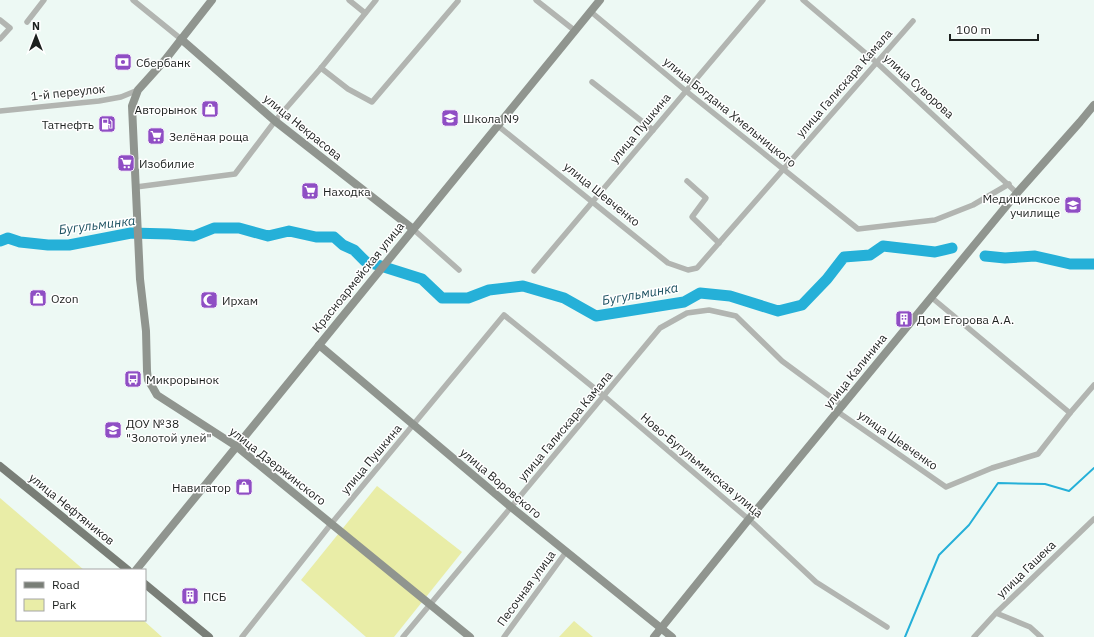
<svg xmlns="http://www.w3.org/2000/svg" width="1094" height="637" font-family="'IBM Plex Sans',sans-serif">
<rect width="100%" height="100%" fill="#edf9f4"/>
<g fill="#e9eda7">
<path d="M 377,486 L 462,552 L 394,637 L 366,637 L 301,580 Z"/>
<path d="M 0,498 L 84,570 L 17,570 L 17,620 L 143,620 L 162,637 L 0,637 Z"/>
<path d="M 574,621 L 593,637 L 559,637 Z"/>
</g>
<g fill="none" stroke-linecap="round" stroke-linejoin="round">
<path stroke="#25b0d8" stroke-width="2" d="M 905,637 L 939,555 L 969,525 L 998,483 L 1045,484 L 1069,491 L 1094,468"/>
<g stroke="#25b0d8" stroke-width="11">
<path d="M 0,241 L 8,238 L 20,242 L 48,245 L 69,245 L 131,233 L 169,234 L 194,236 L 214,228 L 239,228 L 268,236 L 289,231 L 316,237 L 334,237 L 343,245 L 354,250 L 365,261 L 422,279 L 442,298 L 468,298 L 489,290 L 523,286 L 564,298 L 596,316 L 684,302 L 700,293 L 730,296 L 778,311 L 802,305 L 827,279 L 844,257 L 870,255 L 883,246 L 935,252 L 952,248"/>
<path d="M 985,256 L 1005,258 L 1035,256 L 1070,264 L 1094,264"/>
</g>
<g stroke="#b2b5b1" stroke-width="5.5">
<path d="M 133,0 L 181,39"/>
<path d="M 349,0 L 365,13"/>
<path d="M 536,0 L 574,30"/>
<path d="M 803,0 L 876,62 L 1017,193"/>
<path d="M 590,11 L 686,91 L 858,229 L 935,220 L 973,205 L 1009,184"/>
<path d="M 0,20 L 10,28 L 0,39"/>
<path d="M 27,22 L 44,0"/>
<path d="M 321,68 L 348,89 L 372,102 L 458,1"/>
<path d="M 592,82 L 653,130"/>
<path d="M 0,111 L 99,101 L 121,97 L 138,90"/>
<path d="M 497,125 L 668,263 L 688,270 L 697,268 L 913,21"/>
<path d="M 687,181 L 706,198 L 692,217 L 719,243"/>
<path d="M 136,187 L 235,174 L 275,121 L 321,68 L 376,0"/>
<path d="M 413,229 L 459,270"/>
<path d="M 534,271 L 763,0"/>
<path d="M 931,297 L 1070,413"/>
<path d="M 838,412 L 946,487 L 992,468 L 1038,454 L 1070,413 L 1094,385"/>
<path d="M 996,613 L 1030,627 L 1041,637"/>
<path d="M 242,637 L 331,524 L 504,315 L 604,396 L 753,523 L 816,582 L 887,627"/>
<path d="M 403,637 L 660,328 L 687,313 L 709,310 L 736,316 L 782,361 L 843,406"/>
<path d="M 504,637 L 566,552"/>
<path d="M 974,637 L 996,613 L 1094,519"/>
</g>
<g stroke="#90958f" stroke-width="8">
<path d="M 212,0 L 165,60 L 138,90 L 132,106 L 140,279 L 146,331 L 147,371 L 148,380 L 153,388 L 157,395 L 236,446 L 470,637"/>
<path d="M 181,39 L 275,121 L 413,229"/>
<path d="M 319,345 L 511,507 L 672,637"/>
<path d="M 136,570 L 600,0"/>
<path d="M 654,637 L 749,519 L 1017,193 L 1080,122 L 1094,105"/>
</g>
<g stroke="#797e77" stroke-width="8">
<path d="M 0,466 L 128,570"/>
<path d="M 145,584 L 209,637"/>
</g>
</g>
<defs>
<symbol id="bank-square" viewBox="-11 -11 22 22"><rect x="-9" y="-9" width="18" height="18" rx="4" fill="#8f4ec4" stroke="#fff"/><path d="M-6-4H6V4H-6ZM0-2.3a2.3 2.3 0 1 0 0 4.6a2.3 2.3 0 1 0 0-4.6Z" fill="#fff"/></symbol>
<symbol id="shop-square" viewBox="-11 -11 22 22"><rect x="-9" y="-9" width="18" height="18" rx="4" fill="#8f4ec4" stroke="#fff"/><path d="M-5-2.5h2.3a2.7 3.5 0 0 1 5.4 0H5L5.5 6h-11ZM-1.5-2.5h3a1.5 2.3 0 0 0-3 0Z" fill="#fff"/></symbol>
<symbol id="school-square" viewBox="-11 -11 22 22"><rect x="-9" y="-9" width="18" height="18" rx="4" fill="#8f4ec4" stroke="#fff"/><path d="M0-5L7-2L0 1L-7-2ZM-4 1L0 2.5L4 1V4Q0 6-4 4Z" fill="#fff"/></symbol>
<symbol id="fuel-square" viewBox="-11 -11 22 22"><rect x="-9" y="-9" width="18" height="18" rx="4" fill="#8f4ec4" stroke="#fff"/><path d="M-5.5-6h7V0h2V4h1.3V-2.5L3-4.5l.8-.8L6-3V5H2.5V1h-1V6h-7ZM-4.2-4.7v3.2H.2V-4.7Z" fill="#fff"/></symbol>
<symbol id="supermarket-square" viewBox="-11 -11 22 22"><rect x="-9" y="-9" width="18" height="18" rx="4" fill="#8f4ec4" stroke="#fff"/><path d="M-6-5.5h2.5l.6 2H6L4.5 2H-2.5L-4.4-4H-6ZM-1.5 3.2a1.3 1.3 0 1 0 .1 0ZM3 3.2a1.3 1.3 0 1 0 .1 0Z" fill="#fff"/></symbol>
<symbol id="university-square" viewBox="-11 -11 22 22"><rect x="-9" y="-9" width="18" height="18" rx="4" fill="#8f4ec4" stroke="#fff"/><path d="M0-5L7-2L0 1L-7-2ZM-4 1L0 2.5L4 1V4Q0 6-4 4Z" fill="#fff"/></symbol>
<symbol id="mosque-square" viewBox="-11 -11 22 22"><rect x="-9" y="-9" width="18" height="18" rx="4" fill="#8f4ec4" stroke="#fff"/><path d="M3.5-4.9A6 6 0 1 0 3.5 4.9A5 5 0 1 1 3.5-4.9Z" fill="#fff"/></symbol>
<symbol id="building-square" viewBox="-11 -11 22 22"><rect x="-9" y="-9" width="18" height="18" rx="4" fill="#8f4ec4" stroke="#fff"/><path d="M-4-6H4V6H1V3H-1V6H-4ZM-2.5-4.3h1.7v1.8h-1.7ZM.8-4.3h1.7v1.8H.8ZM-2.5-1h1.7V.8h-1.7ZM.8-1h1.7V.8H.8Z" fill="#fff"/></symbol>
<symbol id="bus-square" viewBox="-11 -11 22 22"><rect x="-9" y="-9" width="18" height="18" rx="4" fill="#8f4ec4" stroke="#fff"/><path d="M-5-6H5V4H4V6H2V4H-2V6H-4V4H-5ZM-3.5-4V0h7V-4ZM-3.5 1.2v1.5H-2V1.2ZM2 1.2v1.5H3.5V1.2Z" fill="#fff"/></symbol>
</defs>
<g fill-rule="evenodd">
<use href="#bank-square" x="113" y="52" width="20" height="20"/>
<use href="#shop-square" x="200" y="99" width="20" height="20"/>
<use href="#school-square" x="440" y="108" width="20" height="20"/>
<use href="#fuel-square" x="97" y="114" width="20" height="20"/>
<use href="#supermarket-square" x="146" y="126" width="20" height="20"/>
<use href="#supermarket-square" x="116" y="153" width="20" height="20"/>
<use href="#supermarket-square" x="300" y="181" width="20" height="20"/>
<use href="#university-square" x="1063" y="195" width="20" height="20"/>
<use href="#shop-square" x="28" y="288" width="20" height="20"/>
<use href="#mosque-square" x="199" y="290" width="20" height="20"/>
<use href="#building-square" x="894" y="309" width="20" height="20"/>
<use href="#bus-square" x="123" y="369" width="20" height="20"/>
<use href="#school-square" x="103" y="420" width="20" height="20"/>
<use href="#shop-square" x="234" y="477" width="20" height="20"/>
<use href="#building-square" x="180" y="586" width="20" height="20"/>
</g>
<g text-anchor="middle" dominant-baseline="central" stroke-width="3" stroke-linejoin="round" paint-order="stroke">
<g font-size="12" fill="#1d211f" stroke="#fff" text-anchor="start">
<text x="136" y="62">Сбербанк</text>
<text x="197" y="109" text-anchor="end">Авторынок</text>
<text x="463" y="118">Школа N9</text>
<text x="94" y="124" text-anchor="end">Татнефть</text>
<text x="169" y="136">Зелёная роща</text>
<text x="139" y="163">Изобилие</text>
<text x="323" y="191">Находка</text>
<text x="1060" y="198" text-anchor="end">Медицинское<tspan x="1060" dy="14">училище</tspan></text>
<text x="51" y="298">Ozon</text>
<text x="222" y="300">Ирхам</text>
<text x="917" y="319">Дом Егорова А.А.</text>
<text x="146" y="379">Микрорынок</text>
<text x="126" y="423">ДОУ №38<tspan x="126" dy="14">"Золотой улей"</tspan></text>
<text x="231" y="487" text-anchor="end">Навигатор</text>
<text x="203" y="596">ПСБ</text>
</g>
<g font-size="12" fill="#1d211f" stroke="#fff">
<text transform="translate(844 83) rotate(-49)">улица Галискара Камала</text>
<text transform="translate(919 86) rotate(42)">улица Суворова</text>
<text transform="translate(68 92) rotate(-6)">1-й переулок</text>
<text transform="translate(730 112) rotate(39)">улица Богдана Хмельницкого</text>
<text transform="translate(303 127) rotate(39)">улица Некрасова</text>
<text transform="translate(640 128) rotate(-50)">улица Пушкина</text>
<text transform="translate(602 194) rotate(39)">улица Шевченко</text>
<text transform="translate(358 277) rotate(-51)">Красноармейская улица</text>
<text transform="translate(855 371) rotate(-51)">улица Калинина</text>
<text transform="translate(565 426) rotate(-50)">улица Галискара Камала</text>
<text transform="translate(898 440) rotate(35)">улица Шевченко</text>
<text transform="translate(371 459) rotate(-50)">улица Пушкина</text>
<text transform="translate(702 465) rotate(40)">Ново-Бугульминская улица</text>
<text transform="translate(278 466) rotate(38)">улица Дзержинского</text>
<text transform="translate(501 483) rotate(40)">улица Воровского</text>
<text transform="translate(72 509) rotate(39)">улица Нефтяников</text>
<text transform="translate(1026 569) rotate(-44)">улица Гашека</text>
<text transform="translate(526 588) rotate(-54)">Песочная улица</text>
</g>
<g font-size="13" font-style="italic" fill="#1b5060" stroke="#fff">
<text transform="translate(97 225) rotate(-7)">Бугульминка</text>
<text transform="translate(640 294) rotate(-10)">Бугульминка</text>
</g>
</g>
<rect x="16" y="569" width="130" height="52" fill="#ffffff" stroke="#a5a6a5"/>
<rect x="24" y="582" width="20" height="6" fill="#797e77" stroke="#a5a6a5"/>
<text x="52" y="589" font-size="12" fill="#1d211f">Road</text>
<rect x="24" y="599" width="20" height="12" fill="#e9eda7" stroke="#a5a6a5"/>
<text x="52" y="609" font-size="12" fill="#1d211f">Park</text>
<g transform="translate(36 36)" stroke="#ffffff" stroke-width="3" paint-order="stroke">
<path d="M0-3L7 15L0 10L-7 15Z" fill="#1d211f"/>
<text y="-6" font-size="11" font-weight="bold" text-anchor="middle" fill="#1d211f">N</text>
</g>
<path d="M950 34v6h88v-6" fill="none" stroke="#1d211f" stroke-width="2"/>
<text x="956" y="34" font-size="12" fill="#1d211f" stroke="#ffffff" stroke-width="3" paint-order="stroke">100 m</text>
</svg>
